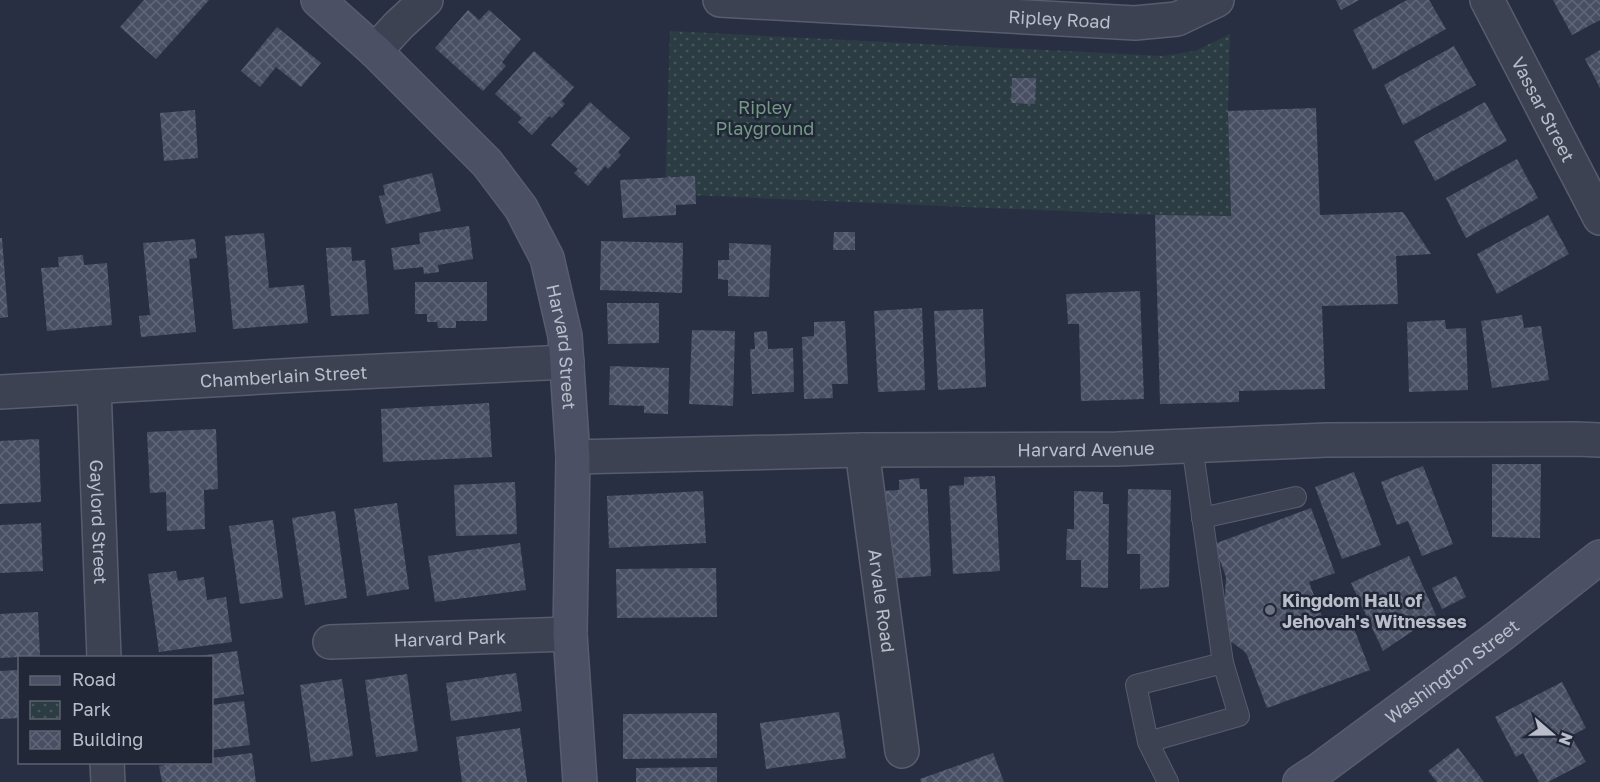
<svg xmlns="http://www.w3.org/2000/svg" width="1600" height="782" font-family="'Golos Text',sans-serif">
<defs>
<pattern id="park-dots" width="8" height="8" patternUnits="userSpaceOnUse" patternTransform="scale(1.5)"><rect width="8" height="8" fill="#2b3c43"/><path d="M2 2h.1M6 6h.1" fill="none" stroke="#48565d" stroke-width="1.8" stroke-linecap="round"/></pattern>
<pattern id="building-cross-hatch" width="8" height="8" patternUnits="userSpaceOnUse" patternTransform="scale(1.5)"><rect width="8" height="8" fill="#484f63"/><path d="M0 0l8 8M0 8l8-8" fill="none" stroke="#606778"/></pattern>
</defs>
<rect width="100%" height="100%" fill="#292f42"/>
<path fill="url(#park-dots)" d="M 670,31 L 1163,56 L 1195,51 L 1230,34 L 1228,111 L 1231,216 L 1155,215 L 665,194 Z"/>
<g fill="url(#building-cross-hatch)">
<path d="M 144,0 L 209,0 L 156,59 L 120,27 Z"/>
<path d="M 1336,0 L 1359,0 L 1341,10 Z"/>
<path d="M 1407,0 L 1429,0 L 1446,29 L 1373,70 L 1353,30 Z"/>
<path d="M 1553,0 L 1600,0 L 1600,20 L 1572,35 Z"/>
<path d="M 468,10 L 479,20 L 489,10 L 521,39 L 502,62 L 506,66 L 483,91 L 435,48 Z"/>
<path d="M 277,27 L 321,63 L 301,87 L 276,67 L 260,87 L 241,71 Z"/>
<path d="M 1454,46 L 1476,85 L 1403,125 L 1384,85 Z"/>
<path d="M 1600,50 L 1600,88 L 1585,59 Z"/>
<path d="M 534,51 L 574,87 L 562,101 L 565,104 L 552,118 L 549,116 L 532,135 L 518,122 L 522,118 L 495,94 Z"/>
<path d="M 1012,78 L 1036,78 L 1035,104 L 1011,103 Z"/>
<path d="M 590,102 L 630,138 L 618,152 L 621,155 L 608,169 L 605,166 L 588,186 L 574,173 L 578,169 L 551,145 Z"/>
<path d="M 1485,102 L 1507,141 L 1435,181 L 1414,141 Z"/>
<path d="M 1316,108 L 1320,215 L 1403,212 L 1431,254 L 1396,256 L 1398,304 L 1322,306 L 1325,389 L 1239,391 L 1239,402 L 1160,404 L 1155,215 L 1231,216 L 1228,111 Z"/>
<path d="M 195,110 L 198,158 L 164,161 L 160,113 Z"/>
<path d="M 1517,159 L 1538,198 L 1466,238 L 1446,198 Z"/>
<path d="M 432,173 L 441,211 L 386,224 L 379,196 L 385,195 L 383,185 Z"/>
<path d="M 695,176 L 696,204 L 676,205 L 676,215 L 623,218 L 620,180 Z"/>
<path d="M 1548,215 L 1569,254 L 1497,294 L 1477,254 Z"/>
<path d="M 469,226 L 473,259 L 438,265 L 439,272 L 424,274 L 423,267 L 394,270 L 391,248 L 420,244 L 419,233 Z"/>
<path d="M 834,232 L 855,232 L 855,250 L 833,250 Z"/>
<path d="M 264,233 L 269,288 L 304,285 L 308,323 L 233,329 L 225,236 Z"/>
<path d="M 0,238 L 2,238 L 8,317 L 0,318 Z"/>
<path d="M 195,239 L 197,258 L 189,259 L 196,332 L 141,337 L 139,316 L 150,315 L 143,243 Z"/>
<path d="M 601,241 L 683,243 L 682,293 L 600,290 Z"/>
<path d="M 729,243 L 771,245 L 769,297 L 728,296 L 728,280 L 718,279 L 718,260 L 729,260 Z"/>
<path d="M 351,247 L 352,261 L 365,260 L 369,314 L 331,316 L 326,248 Z"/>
<path d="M 83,255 L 84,265 L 107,263 L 112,325 L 47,331 L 41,268 L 59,267 L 58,257 Z"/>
<path d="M 415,282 L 487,282 L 487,321 L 456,321 L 456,328 L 438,328 L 437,322 L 427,322 L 427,314 L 415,314 Z"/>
<path d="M 1140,291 L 1144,399 L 1081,401 L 1079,324 L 1068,324 L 1066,294 Z"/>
<path d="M 607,303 L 659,303 L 659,343 L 608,344 Z"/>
<path d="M 922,308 L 925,390 L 878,392 L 874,311 Z"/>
<path d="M 983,309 L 986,387 L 938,390 L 934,311 Z"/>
<path d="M 1522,315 L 1524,328 L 1541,326 L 1549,380 L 1492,388 L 1481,321 Z"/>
<path d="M 1445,320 L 1446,329 L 1466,328 L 1468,390 L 1409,392 L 1407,322 Z"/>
<path d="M 845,321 L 848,384 L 832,384 L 833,398 L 804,399 L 802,337 L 814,336 L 814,322 Z"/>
<path d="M 692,330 L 735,331 L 733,406 L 689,404 Z"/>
<path d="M 767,331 L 768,349 L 793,348 L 794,392 L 752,394 L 750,349 L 755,349 L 754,332 Z"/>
<path d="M 610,366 L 669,368 L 668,414 L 644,413 L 644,406 L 609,405 Z"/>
<path d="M 489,403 L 492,457 L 383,462 L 381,409 Z"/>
<path d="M 216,429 L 218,489 L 204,490 L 205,529 L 167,531 L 166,492 L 150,493 L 147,432 Z"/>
<path d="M 39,439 L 41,502 L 0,504 L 0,441 Z"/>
<path d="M 1492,464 L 1541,464 L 1540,538 L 1492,537 Z"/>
<path d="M 1423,466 L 1453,544 L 1422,556 L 1408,521 L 1397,525 L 1381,482 Z"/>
<path d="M 1354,472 L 1381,545 L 1342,559 L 1315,487 Z"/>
<path d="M 995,476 L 1000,571 L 953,574 L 949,486 L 964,485 L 964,477 Z"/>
<path d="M 919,478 L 920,489 L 927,489 L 931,576 L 888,579 L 883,491 L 899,490 L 899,480 Z"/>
<path d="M 515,482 L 517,534 L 456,536 L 454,485 Z"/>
<path d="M 1128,489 L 1171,490 L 1169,587 L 1140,589 L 1140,554 L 1127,554 Z"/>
<path d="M 703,491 L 706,543 L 609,548 L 607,496 Z"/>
<path d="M 1074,491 L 1103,492 L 1103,504 L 1109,504 L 1108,588 L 1081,587 L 1081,560 L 1066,560 L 1067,529 L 1074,529 Z"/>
<path d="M 397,503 L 409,589 L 367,596 L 354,509 Z"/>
<path d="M 1311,508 L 1335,573 L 1309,582 L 1324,622 L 1348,613 L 1370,670 L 1267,708 L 1247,655 L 1244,651 L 1230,641 L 1220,608 L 1225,596 L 1226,577 L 1214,544 Z"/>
<path d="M 335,511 L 347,598 L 305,605 L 292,518 Z"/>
<path d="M 273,520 L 283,598 L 240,604 L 229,526 Z"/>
<path d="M 41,523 L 43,571 L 0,573 L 0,525 Z"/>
<path d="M 520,543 L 526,590 L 435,602 L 428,556 Z"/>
<path d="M 1409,556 L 1436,615 L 1383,651 L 1351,583 Z"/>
<path d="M 716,568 L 717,617 L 617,618 L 616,569 Z"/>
<path d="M 176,571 L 178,581 L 204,577 L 207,600 L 226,597 L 232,642 L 159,652 L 148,574 Z"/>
<path d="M 1456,576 L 1466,597 L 1442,609 L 1432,588 Z"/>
<path d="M 38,612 L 40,656 L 0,658 L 0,614 Z"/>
<path d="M 237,651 L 244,694 L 212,699 L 212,658 L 199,658 L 199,656 Z"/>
<path d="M 20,670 L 20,718 L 0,719 L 0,671 Z"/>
<path d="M 516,673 L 522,711 L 451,721 L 446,683 Z"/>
<path d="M 407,674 L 418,751 L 376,757 L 365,680 Z"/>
<path d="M 342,679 L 353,756 L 311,762 L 300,685 Z"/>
<path d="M 1562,682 L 1586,728 L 1571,736 L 1586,762 L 1548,782 L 1539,782 L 1523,753 L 1516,757 L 1495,717 Z"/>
<path d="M 244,701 L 250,745 L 212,750 L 212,705 Z"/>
<path d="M 839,712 L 846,758 L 766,769 L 760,723 Z"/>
<path d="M 717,713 L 717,758 L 623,759 L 623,714 Z"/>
<path d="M 520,728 L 527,782 L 462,782 L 456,737 Z"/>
<path d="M 1458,748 L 1484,782 L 1437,782 L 1428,771 Z"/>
<path d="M 252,753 L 256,782 L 162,782 L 159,766 L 183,762 L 212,762 L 212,758 Z"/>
<path d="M 993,753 L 1004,782 L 921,782 L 920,779 Z"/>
<path d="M 717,767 L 717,782 L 636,782 L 636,768 Z"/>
</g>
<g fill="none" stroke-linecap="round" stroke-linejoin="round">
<defs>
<g id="service">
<path d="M 1192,445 L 1223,663"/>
<path d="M 1202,518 L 1296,497"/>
<path d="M 1148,742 L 1239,716 L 1223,663 L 1136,685 L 1148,742 L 1168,782"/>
</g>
<g id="minor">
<path id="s1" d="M 720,0 L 1135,23 L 1177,19 L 1217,0"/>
<path id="s2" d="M 1487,0 L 1600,218"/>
<path d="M 375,51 L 399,25 L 426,0"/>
<path id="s3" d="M 94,387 L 104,658"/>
<path id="s4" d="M 0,392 L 316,374 L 567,362"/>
<path id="s5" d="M 862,450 L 902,751"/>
<path id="s6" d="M 573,457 L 862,450 L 1117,449 L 1326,440 L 1576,439 L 1600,440"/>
<path id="s7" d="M 330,642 L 570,634"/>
<path d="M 107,762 L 108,782"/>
</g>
<g id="secondary">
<path id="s8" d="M 318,0 L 375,51 L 487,163 L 521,208 L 547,258 L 565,336 L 573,457 L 570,634 L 580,782"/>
<path id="s9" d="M 1300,782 L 1320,769 L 1501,635 L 1600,557"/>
</g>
</defs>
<use href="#service" stroke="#585d6c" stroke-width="22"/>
<use href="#minor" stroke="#585d6c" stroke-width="36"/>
<use href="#secondary" stroke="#585d6c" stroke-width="36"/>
<use href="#service" stroke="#3d4252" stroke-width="20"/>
<use href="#minor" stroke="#3d4252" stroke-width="33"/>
<use href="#secondary" stroke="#4b5064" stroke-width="33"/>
</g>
<circle fill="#6b7280" stroke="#212737" stroke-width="2" cx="1270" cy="610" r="6"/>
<g text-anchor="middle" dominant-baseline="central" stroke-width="5" stroke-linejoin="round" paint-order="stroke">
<g font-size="18" fill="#babecb" stroke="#212737">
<text stroke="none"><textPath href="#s1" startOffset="340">Ripley Road</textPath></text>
<text stroke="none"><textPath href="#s2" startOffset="123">Vassar Street</textPath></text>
<text stroke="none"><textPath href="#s8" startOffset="438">Harvard Street</textPath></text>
<text stroke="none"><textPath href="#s4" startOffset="284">Chamberlain Street</textPath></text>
<text stroke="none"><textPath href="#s6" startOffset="513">Harvard Avenue</textPath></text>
<text stroke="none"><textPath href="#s3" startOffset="135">Gaylord Street</textPath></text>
<text stroke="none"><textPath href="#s5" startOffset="152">Arvale Road</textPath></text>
<text stroke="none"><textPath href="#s7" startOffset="120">Harvard Park</textPath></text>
<text stroke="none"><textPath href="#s9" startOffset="188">Washington Street</textPath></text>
</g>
<g font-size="18" fill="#739b83" stroke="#212737">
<text x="765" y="107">Ripley<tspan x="765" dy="21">Playground</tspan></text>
</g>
<g font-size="18" font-weight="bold" fill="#babecb" stroke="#212737" text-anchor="start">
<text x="1282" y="600">Kingdom Hall of<tspan x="1282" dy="21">Jehovah's Witnesses</tspan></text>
</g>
</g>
<rect x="18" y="656" width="195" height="108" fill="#212737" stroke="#5e6372" stroke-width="1.5"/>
<rect x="30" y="676" width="30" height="9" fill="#4b5064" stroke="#5e6372" stroke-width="1.5"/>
<text x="72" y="686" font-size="18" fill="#babecb">Road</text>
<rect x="30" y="701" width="30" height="18" fill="url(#park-dots)" stroke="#5e6372" stroke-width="1.5"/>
<text x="72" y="716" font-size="18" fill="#babecb">Park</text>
<rect x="30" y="731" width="30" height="18" fill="url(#building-cross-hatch)" stroke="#5e6372" stroke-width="1.5"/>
<text x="72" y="746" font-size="18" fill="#babecb">Building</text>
<g transform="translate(1552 734) rotate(110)" stroke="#212737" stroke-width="4.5" paint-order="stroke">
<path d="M0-4.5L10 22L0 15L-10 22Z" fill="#babecb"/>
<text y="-9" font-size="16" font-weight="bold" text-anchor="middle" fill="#babecb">N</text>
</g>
</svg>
